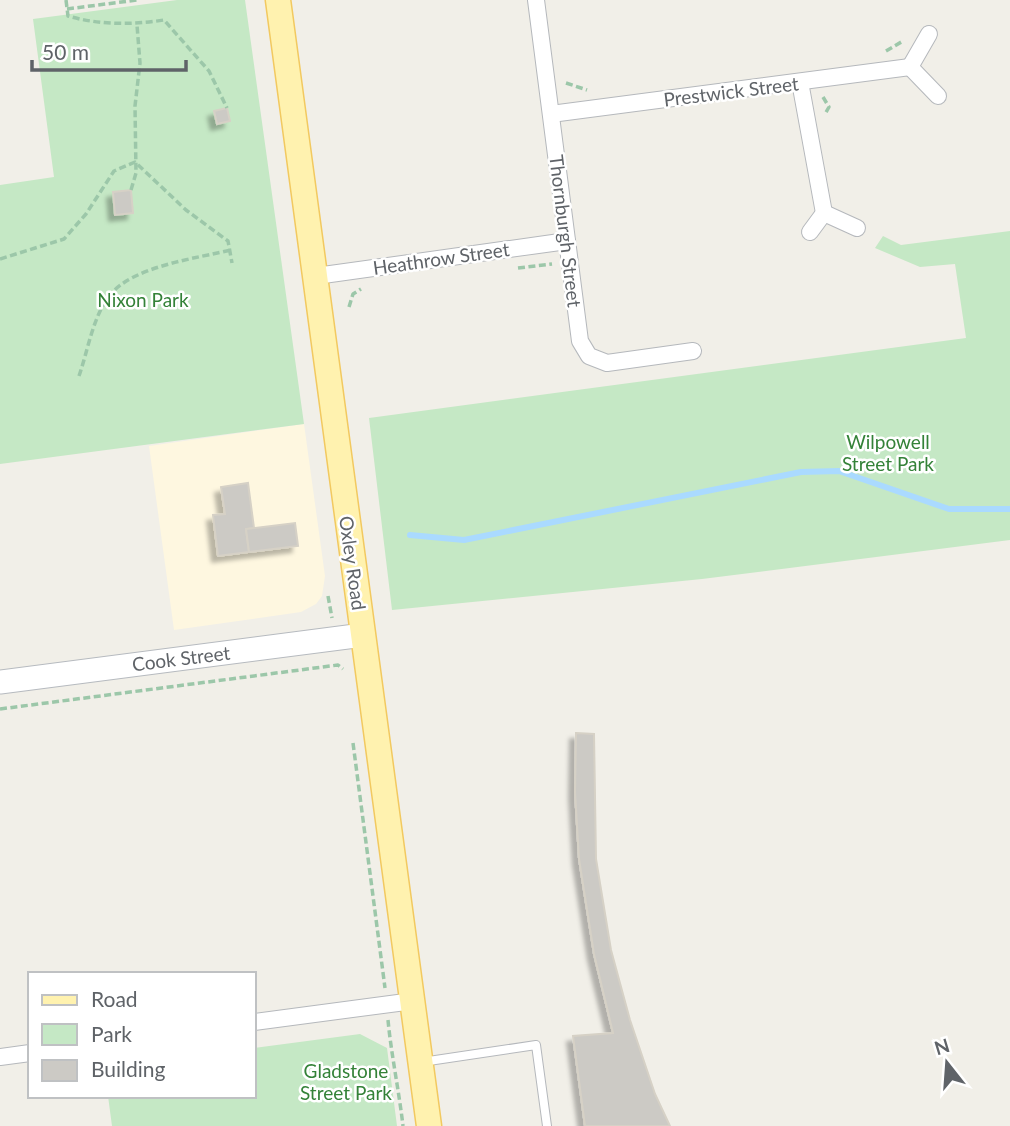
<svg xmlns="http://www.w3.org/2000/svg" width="1010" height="1126" font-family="Lato,sans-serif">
<defs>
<filter id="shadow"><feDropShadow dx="-6" dy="6" stdDeviation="2" flood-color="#0004"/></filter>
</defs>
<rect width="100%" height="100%" fill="#f1efe8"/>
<path fill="#fef7e0" d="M 304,424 L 325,576 L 322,596 L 316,604 L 301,612 L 174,630 L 149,446 Z"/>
<g fill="#c5e8c5">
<path d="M 177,0 L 245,0 L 304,424 L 0,464 L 0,185 L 54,177 L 33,19 Z"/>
<path d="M 1010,231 L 1010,540 L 702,579 L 392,610 L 369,418 L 966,338 L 955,264 L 920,267 L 875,248 L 883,236 L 901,245 Z"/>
<path d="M 360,1034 L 387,1048 L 397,1126 L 112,1126 L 108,1096 L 254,1096 L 254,1048 Z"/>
</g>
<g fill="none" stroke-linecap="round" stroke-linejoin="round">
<path stroke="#aadaff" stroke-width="6" d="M 410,535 L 464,540 L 801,472 L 839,471 L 949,509 L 1010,509"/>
</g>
<g fill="#cccac5" stroke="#d6d1c6" stroke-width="2" filter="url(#shadow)">
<path d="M 227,108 L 230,121 L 217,124 L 214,111 Z"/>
<path d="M 131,190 L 133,213 L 115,215 L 113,192 Z"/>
<path d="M 248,483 L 254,528 L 246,529 L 249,552 L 218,556 L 213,515 L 225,514 L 221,487 Z"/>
<path d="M 295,523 L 298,546 L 249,552 L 246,529 Z"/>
<path d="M 576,733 L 594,734 L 596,859 L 611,950 L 630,1020 L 655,1094 L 670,1126 L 585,1126 L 573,1036 L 613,1033 L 594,954 L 579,859 L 575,792 Z"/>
</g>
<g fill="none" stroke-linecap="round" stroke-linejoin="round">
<defs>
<path id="lane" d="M 422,1062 L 536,1045 L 547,1126"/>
<g id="street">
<path d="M 536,0 L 580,341 L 589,356 L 607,363 L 693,351"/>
<path d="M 929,34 L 910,67 L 938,96"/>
<path d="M 800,82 L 824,213"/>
<path d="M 551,114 L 910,67"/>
<path d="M 810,232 L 824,213 L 857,228"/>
<path d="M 316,276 L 567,241"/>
<path d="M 254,1022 L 413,1001"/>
<path d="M 0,1057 L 30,1053"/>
</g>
<path id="secondary" d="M 0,682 L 363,635"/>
<path id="primary" d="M 278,0 L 429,1126"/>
</defs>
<use href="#lane" stroke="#b5b8bc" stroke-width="10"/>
<use href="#street" stroke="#b5b8bc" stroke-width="18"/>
<use href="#secondary" stroke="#b6babf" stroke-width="25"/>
<use href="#primary" stroke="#f2c960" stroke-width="27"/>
<g stroke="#9cc7a9" stroke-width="3.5" stroke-dasharray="7 3.5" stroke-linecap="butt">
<path d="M 66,0 L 68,16 C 99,25 132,25 164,20 L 209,71 L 227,108"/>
<path d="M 67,9 L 137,0"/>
<path d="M 886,51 L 903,41"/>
<path d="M 566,83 L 587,90"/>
<path d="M 823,97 L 829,107 L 825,114"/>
<path d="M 131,190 L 136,173 L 135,106 L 140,63 L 137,25"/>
<path d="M 0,259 L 64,239 L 86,214 L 114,171 L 135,162 L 186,210 L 228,241 L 232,263"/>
<path d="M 518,268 L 552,264"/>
<path d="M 349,307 L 353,294 L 361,289"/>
<path d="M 79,376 C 88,350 93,316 110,295 C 133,266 198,258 231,250"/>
<path d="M 328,596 L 332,618"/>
<path d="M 0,709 L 338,665 L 343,669"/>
<path d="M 353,743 L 385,988"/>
<path d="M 388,1020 C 391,1053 399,1091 403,1126"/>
</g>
<use href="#lane" stroke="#fff" stroke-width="8"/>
<use href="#street" stroke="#fff" stroke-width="16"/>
<use href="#secondary" stroke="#fff" stroke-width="23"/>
<use href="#primary" stroke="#fff2af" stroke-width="24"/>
</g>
<g text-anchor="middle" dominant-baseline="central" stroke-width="5" stroke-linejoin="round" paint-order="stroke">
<g font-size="19" fill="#5f6368" stroke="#fff">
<text transform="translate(731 91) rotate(-7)">Prestwick Street</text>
<text transform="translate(566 231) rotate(83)">Thornburgh Street</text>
<text transform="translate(441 258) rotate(-8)">Heathrow Street</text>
<text transform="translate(353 563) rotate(82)">Oxley Road</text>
<text transform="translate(181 658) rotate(-7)">Cook Street</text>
</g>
<g font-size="19" fill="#348238" stroke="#fff">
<text x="143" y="299">Nixon Park</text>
<text x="888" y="441">Wilpowell<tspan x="888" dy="22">Street Park</tspan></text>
<text x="346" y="1070">Gladstone<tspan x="346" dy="22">Street Park</tspan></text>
</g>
</g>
<rect x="28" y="972" width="228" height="126" fill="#ffffff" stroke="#bfc1c3" stroke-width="2"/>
<rect x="42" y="995" width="35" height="10" fill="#fff2af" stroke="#bfc1c3" stroke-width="2"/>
<text x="91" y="1007" font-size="21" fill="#5f6368">Road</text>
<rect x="42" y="1024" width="35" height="21" fill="#c5e8c5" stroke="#bfc1c3" stroke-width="2"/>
<text x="91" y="1042" font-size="21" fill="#5f6368">Park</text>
<rect x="42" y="1060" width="35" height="21" fill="#cccac5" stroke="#bfc1c3" stroke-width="2"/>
<text x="91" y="1077" font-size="21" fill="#5f6368">Building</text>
<g transform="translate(947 1063) rotate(343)" stroke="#ffffff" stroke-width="5" paint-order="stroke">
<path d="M0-5L12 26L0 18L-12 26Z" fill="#5f6368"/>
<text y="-10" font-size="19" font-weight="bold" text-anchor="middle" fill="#5f6368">N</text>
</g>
<path d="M32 60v10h154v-10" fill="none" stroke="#5f6368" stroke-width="3.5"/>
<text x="42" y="60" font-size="21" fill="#5f6368" stroke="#ffffff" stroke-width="5" paint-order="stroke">50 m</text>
</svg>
